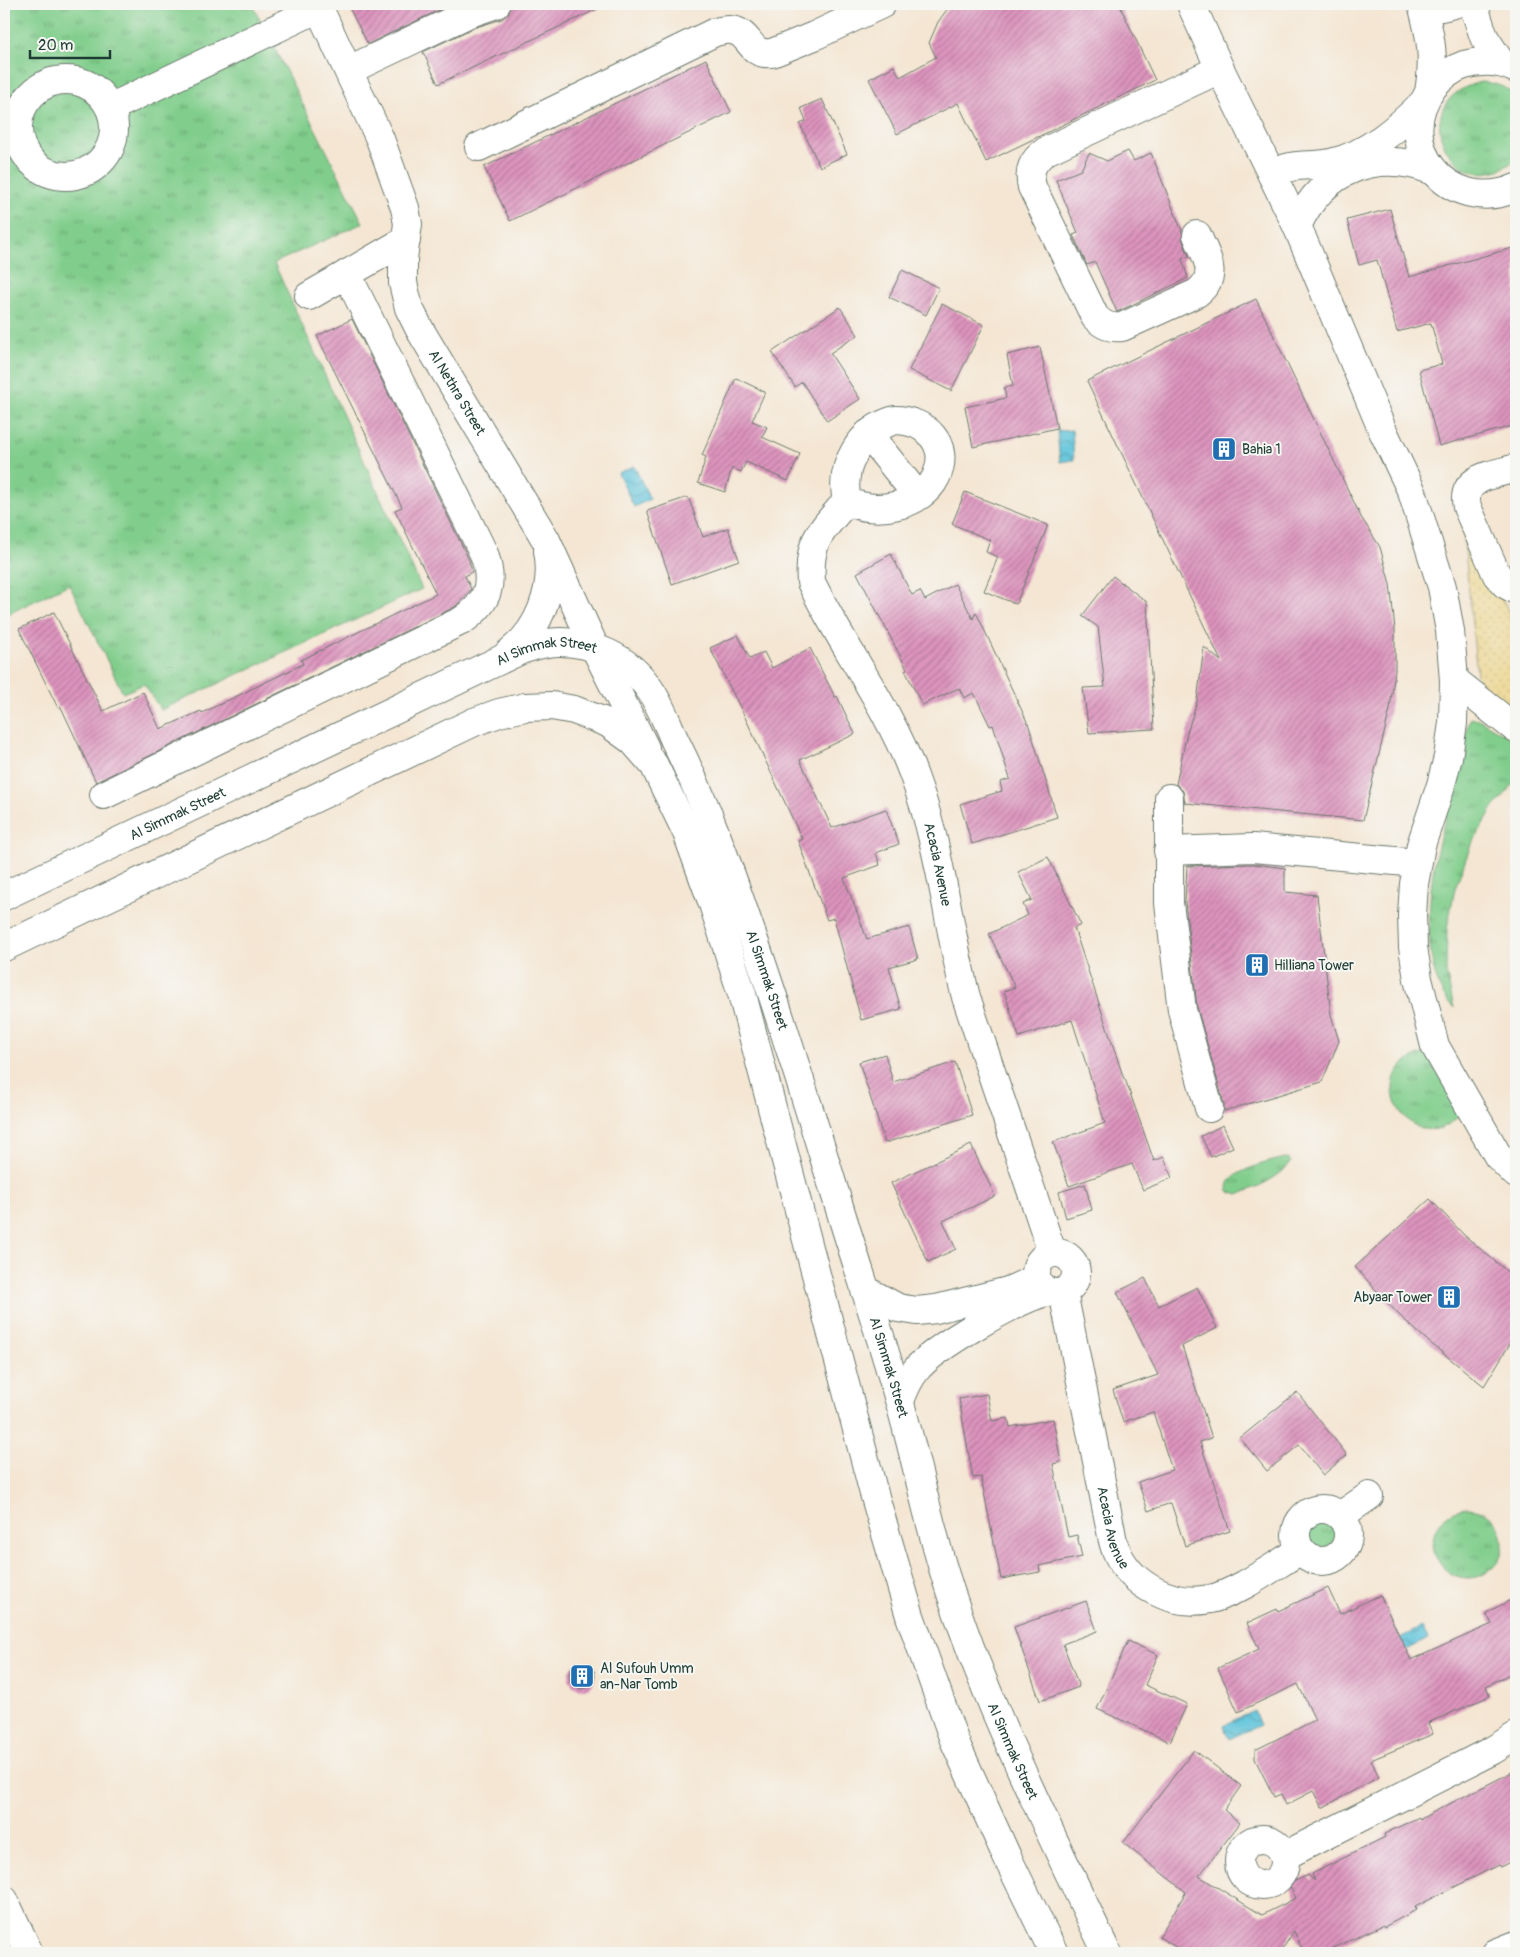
<svg xmlns="http://www.w3.org/2000/svg" width="1520" height="1957" font-family="Pangolin,sans-serif">
<defs>
<pattern id="grass-tufts" width="24" height="20" patternUnits="userSpaceOnUse" patternTransform="scale(1.25)"><rect width="24" height="20" fill="#81ce8c"/><path d="M3 7l-1-3M5 7V3M7 7l1-3M15 17l-1-3M17 17v-4M19 17l1-3" fill="none" stroke="#69a873"/></pattern>
<pattern id="sand-dots" width="8" height="8" patternUnits="userSpaceOnUse" patternTransform="scale(1.25)"><rect width="8" height="8" fill="#eeda9e"/><path d="M2 2h.1M6 6h.1" fill="none" stroke="#ccbc89" stroke-width="1.8" stroke-linecap="round"/></pattern>
<pattern id="water-waves" width="16" height="10" patternUnits="userSpaceOnUse" patternTransform="scale(1.25)"><rect width="16" height="10" fill="#5dc3da"/><path d="M0 5q4-4 8 0t8 0" fill="none" stroke="#4ca0b2"/></pattern>
<pattern id="building-hatch" width="6" height="6" patternUnits="userSpaceOnUse" patternTransform="scale(1.25)"><rect width="6" height="6" fill="#dd94be"/><path d="M-1 1l2-2M0 6l6-6M5 7l2-2" fill="none" stroke="#b37a9b"/></pattern>
</defs>
<rect width="100%" height="100%" fill="#f6f6f2"/>
<filter id="ink" filterUnits="userSpaceOnUse"><feTurbulence type="fractalNoise" baseFrequency=".02" numOctaves="2"/><feDisplacementMap in="SourceGraphic" scale="10" xChannelSelector="R" yChannelSelector="G"/><feConvolveMatrix kernelMatrix="1 2 1 2 8 2 1 2 1" color-interpolation-filters="sRGB"/></filter>
<filter id="wash" filterUnits="userSpaceOnUse"><feTurbulence type="fractalNoise" baseFrequency=".0096" numOctaves="4" result="noise"/><feDisplacementMap in="SourceGraphic" scale="20" xChannelSelector="R" yChannelSelector="G"/><feGaussianBlur stdDeviation="1.12" result="paint"/><feColorMatrix in="noise" values="0 0 0 0 0 0 0 0 0 0 0 0 0 0 0 0 0 1.4 0 .05"/><feComposite in="paint" operator="in"/></filter>
<g filter="url(#wash)">
<rect width="100%" height="100%" fill="#f4e6d3"/>
<g fill="url(#grass-tufts)" stroke="#508660">
<path d="M 4,4 L 252,4 L 363,223 L 274,263 L 422,589 L 161,710 L 144,684 L 123,693 L 69,584 L 4,616 Z"/>
<path d="M 1481,82 C 1495,83 1505,86 1516,96 L 1516,159 C 1456,211 1398,101 1481,82 Z"/>
<path d="M 1471,718 L 1480,720 L 1516,741 L 1516,781 L 1491,811 L 1470,848 L 1455,888 L 1447,929 L 1446,972 L 1454,1008 C 1420,978 1428,892 1437,850 C 1443,825 1451,800 1457,776 C 1461,758 1464,741 1468,723 Z"/>
<path d="M 1431,1052 L 1466,1106 C 1420,1177 1348,1067 1431,1052 Z"/>
<path d="M 1285,1158 L 1289,1159 L 1291,1162 C 1280,1178 1255,1188 1238,1195 L 1230,1192 C 1218,1173 1272,1161 1285,1158 Z"/>
<circle cx="1468" cy="1543" r="35"/>
<circle cx="1322" cy="1534" r="16"/>
</g>
<path fill="url(#sand-dots)" stroke="#868c69" d="M 1461,510 L 1516,628 L 1516,719 L 1484,690 L 1477,675 Z"/>
<g fill="url(#water-waves)" stroke="#3e8087">
<path d="M 1072,430 L 1074,460 L 1060,462 L 1057,431 Z"/>
<path d="M 634,466 L 650,499 L 634,507 L 618,473 Z"/>
<path d="M 1422,1627 L 1428,1639 L 1399,1654 L 1392,1642 Z"/>
<path d="M 1254,1711 L 1260,1725 L 1229,1739 L 1223,1725 Z"/>
</g>
<g id="blocks">
<g fill="url(#building-hatch)">
<path d="M 347,4 L 452,4 L 368,44 Z"/>
<path d="M 511,4 L 608,4 L 438,84 L 423,52 L 473,28 L 502,19 L 508,14 Z"/>
<path d="M 951,4 L 1119,4 L 1155,80 L 986,162 L 958,103 L 897,134 L 869,79 L 894,66 L 900,77 L 936,57 L 929,43 L 938,22 Z"/>
<path d="M 706,59 L 731,112 L 510,221 L 484,167 Z"/>
<path d="M 822,99 L 847,154 L 820,167 L 800,124 L 806,121 L 801,108 Z"/>
<path d="M 1128,151 L 1134,161 L 1151,153 L 1182,231 L 1183,241 L 1189,256 L 1182,259 L 1188,278 L 1117,312 L 1095,262 L 1087,265 L 1073,235 L 1078,233 L 1056,180 L 1081,170 L 1089,153 L 1107,161 Z"/>
<path d="M 1390,209 L 1409,277 L 1516,247 L 1516,425 L 1439,446 L 1419,370 L 1442,364 L 1431,323 L 1397,332 L 1377,260 L 1359,265 L 1347,220 Z"/>
<path d="M 902,270 L 939,288 L 926,315 L 889,297 Z"/>
<path d="M 1256,299 L 1361,517 L 1380,547 L 1390,584 L 1395,629 L 1395,670 L 1390,709 L 1363,820 L 1185,803 L 1183,791 L 1176,784 L 1187,733 L 1197,701 L 1204,647 L 1221,661 L 1087,381 Z"/>
<path d="M 942,304 L 984,325 L 951,391 L 909,370 Z"/>
<path d="M 840,307 L 858,335 L 830,353 L 860,399 L 827,421 L 802,382 L 795,387 L 772,352 Z"/>
<path d="M 352,319 L 469,560 L 472,572 L 465,576 L 471,589 L 470,591 L 455,607 L 96,782 L 61,707 L 58,708 L 19,629 L 54,612 L 103,711 L 143,692 L 160,729 L 201,711 L 202,713 L 303,664 L 301,660 L 436,594 L 395,510 L 402,507 L 317,336 Z"/>
<path d="M 1040,347 L 1057,428 L 973,447 L 965,407 L 1006,398 L 1004,388 L 1013,386 L 1007,355 Z"/>
<path d="M 736,378 L 765,392 L 752,421 L 767,427 L 762,437 L 800,454 L 788,481 L 746,462 L 741,472 L 732,468 L 725,492 L 698,483 L 706,457 L 702,455 Z"/>
<path d="M 965,492 L 1048,525 L 1016,604 L 984,591 L 998,557 L 986,552 L 990,540 L 952,524 Z"/>
<path d="M 688,497 L 703,537 L 728,528 L 739,560 L 672,584 L 647,511 Z"/>
<path d="M 891,554 L 912,595 L 920,591 L 925,600 L 955,584 L 973,619 L 976,612 L 1029,726 L 1057,817 L 972,844 L 960,804 L 1002,791 L 1000,782 L 1010,779 L 993,725 L 990,726 L 974,693 L 964,698 L 959,688 L 922,705 L 905,670 L 907,669 L 857,573 Z"/>
<path d="M 1113,576 L 1147,602 L 1154,729 L 1089,733 L 1083,688 L 1105,687 L 1098,627 L 1082,616 Z"/>
<path d="M 738,635 L 750,659 L 764,652 L 772,668 L 810,648 L 835,697 L 837,696 L 855,734 L 800,760 L 832,828 L 886,809 L 899,844 L 876,853 L 880,865 L 844,878 L 867,939 L 909,927 L 918,959 L 889,967 L 901,1009 L 861,1020 L 834,918 L 827,920 L 798,841 L 802,839 L 744,715 L 710,648 Z"/>
<path d="M 1048,857 L 1081,925 L 1074,928 L 1124,1079 L 1125,1079 L 1154,1161 L 1164,1157 L 1172,1178 L 1143,1190 L 1132,1164 L 1069,1186 L 1053,1142 L 1105,1123 L 1072,1020 L 1019,1037 L 1004,991 L 1015,987 L 989,934 L 1028,915 L 1023,904 L 1032,900 L 1018,872 Z"/>
<path d="M 1253,864 L 1285,868 L 1285,892 L 1317,895 L 1331,1015 L 1339,1041 L 1322,1082 L 1224,1111 L 1224,1104 L 1197,1007 L 1185,902 L 1187,866 Z"/>
<path d="M 885,1054 L 893,1082 L 955,1062 L 972,1115 L 885,1143 L 859,1062 Z"/>
<path d="M 1223,1125 L 1233,1147 L 1211,1157 L 1201,1136 Z"/>
<path d="M 971,1145 L 995,1196 L 943,1221 L 956,1249 L 928,1262 L 891,1183 Z"/>
<path d="M 1085,1184 L 1092,1210 L 1066,1218 L 1059,1192 Z"/>
<path d="M 1430,1199 L 1464,1235 L 1516,1279 L 1516,1334 L 1484,1386 L 1429,1342 L 1398,1314 L 1355,1267 Z"/>
<path d="M 1145,1278 L 1159,1306 L 1197,1287 L 1217,1328 L 1182,1346 L 1212,1438 L 1200,1442 L 1230,1531 L 1185,1546 L 1171,1503 L 1148,1511 L 1138,1482 L 1172,1470 L 1153,1412 L 1123,1422 L 1113,1390 L 1158,1375 L 1117,1292 Z"/>
<path d="M 1297,1392 L 1347,1455 L 1323,1475 L 1299,1445 L 1267,1471 L 1240,1438 Z"/>
<path d="M 987,1394 L 992,1421 L 1008,1418 L 1010,1427 L 1053,1419 L 1061,1462 L 1053,1464 L 1068,1537 L 1077,1535 L 1082,1557 L 1039,1566 L 1040,1572 L 1001,1579 L 981,1477 L 973,1478 L 959,1399 Z"/>
<path d="M 1328,1588 L 1340,1614 L 1380,1595 L 1411,1660 L 1492,1624 L 1486,1613 L 1516,1597 L 1516,1671 L 1486,1686 L 1490,1696 L 1428,1723 L 1433,1734 L 1371,1760 L 1379,1777 L 1322,1808 L 1313,1791 L 1286,1805 L 1281,1794 L 1274,1797 L 1255,1759 L 1255,1750 L 1315,1720 L 1298,1684 L 1238,1712 L 1218,1668 L 1259,1649 L 1247,1623 L 1277,1609 L 1278,1611 Z"/>
<path d="M 1086,1601 L 1097,1631 L 1063,1644 L 1079,1687 L 1040,1701 L 1014,1627 Z"/>
<path d="M 1128,1641 L 1158,1655 L 1145,1685 L 1187,1704 L 1170,1742 L 1097,1709 Z"/>
<circle cx="582" cy="1676" r="13"/>
<path d="M 1194,1750 L 1241,1786 L 1224,1810 L 1240,1823 L 1199,1876 L 1262,1915 L 1296,1898 L 1289,1884 L 1308,1875 L 1315,1881 L 1312,1874 L 1385,1837 L 1384,1834 L 1419,1817 L 1420,1819 L 1516,1770 L 1516,1859 L 1500,1867 L 1498,1865 L 1415,1907 L 1416,1910 L 1384,1927 L 1383,1925 L 1323,1953 L 1304,1953 L 1294,1931 L 1280,1953 L 1186,1953 L 1159,1937 L 1186,1892 L 1123,1843 Z"/>
</g>
</g>
</g>
<g filter="url(#ink)">
<use href="#blocks" fill-opacity="0" stroke="#6a786c" stroke-width="1"/>
<g fill="none" stroke-linecap="round" stroke-linejoin="round">
<defs>
<g id="minor">
<path id="s1" d="M 317,4 L 380,139 L 405,208 L 408,224 L 403,258 L 403,283 L 409,308 L 420,330 L 546,540 L 595,648 L 645,748"/>
<path d="M 1191,4 L 1220,69 L 1297,226 L 1382,429 L 1412,492 L 1442,587 L 1450,631 L 1454,680 L 1453,723 L 1448,757 L 1441,785 L 1421,845 L 1414,884 L 1412,915 L 1413,947 L 1418,979 L 1435,1046 L 1498,1156 L 1516,1174"/>
<path d="M 1422,4 C 1431,38 1435,57 1429,93"/>
<path d="M 1432,4 L 1442,7 L 1454,4"/>
<path d="M 1473,4 L 1484,37 L 1501,63"/>
<path d="M 1516,69 C 1499,60 1482,60 1464,65 C 1452,69 1441,78 1433,87 C 1390,144 1449,217 1516,188"/>
<path d="M 349,70 L 467,14 L 496,4"/>
<circle cx="66" cy="128" r="48"/>
<path d="M 110,108 L 319,8"/>
<path d="M 479,147 L 715,32 C 754,21 743,57 772,53 L 814,36 L 882,4"/>
<path d="M 1272,175 C 1293,161 1308,168 1331,163 C 1367,155 1399,127 1424,102"/>
<path d="M 1297,226 C 1323,169 1376,148 1434,171"/>
<path d="M 1197,235 C 1206,257 1220,275 1197,293 L 1122,327 C 1110,328 1104,326 1095,317 L 1032,187 C 1028,171 1032,161 1046,151 L 1220,69"/>
<path d="M 309,296 L 406,240"/>
<path d="M 895,420 C 926,420 951,445 936,477 C 921,507 875,515 847,501 C 839,466 860,430 895,420 Z"/>
<path d="M 868,434 L 917,495"/>
<path d="M 1516,468 C 1494,475 1460,476 1467,507 L 1497,575 L 1505,584 L 1516,590"/>
<path id="s2" d="M 847,501 C 821,531 808,540 811,582 C 843,648 889,707 914,776 C 941,848 947,923 966,997 L 1052,1252"/>
<path d="M 507,655 C 513,649 519,645 524,639 C 544,616 554,581 548,551"/>
<path d="M 1454,680 L 1516,729"/>
<path d="M 104,795 L 463,620 C 489,602 494,583 484,554 L 347,274"/>
<path d="M 1169,798 L 1169,903 L 1182,1010 L 1209,1108"/>
<path d="M 1168,851 L 1253,848 L 1417,863"/>
<path id="s3" d="M 4,896 L 521,650 C 533,646 545,642 558,642 C 592,641 629,659 648,687 C 660,703 667,723 675,741 C 705,801 728,865 750,929 C 785,1028 815,1128 846,1229 C 864,1286 883,1343 899,1400 C 916,1458 927,1517 945,1575 C 986,1706 1049,1829 1107,1953"/>
<path d="M 4,947 L 474,722 L 499,713 L 525,707 L 552,706 L 574,710 L 608,723 L 633,741 L 654,765 L 687,833 L 713,904 L 742,994 L 873,1490 L 910,1616 L 954,1740 L 1008,1859 L 1054,1953"/>
<circle cx="1056" cy="1273" r="20"/>
<path d="M 865,1290 L 898,1308 L 917,1311 L 936,1309 L 1008,1291 L 1031,1281"/>
<path id="s4" d="M 1063,1292 L 1111,1531 C 1112,1537 1113,1544 1116,1550 C 1131,1586 1173,1607 1210,1599 C 1236,1594 1277,1564 1301,1550"/>
<path d="M 900,1401 C 904,1390 908,1380 916,1370 C 934,1347 1018,1299 1047,1292"/>
<circle cx="1322" cy="1535" r="26"/>
<path d="M 1340,1516 L 1369,1496"/>
<circle cx="1262" cy="1862" r="23"/>
<path d="M 1284,1856 L 1493,1750 L 1516,1736"/>
<path d="M 4,1900 L 29,1953"/>
<path d="M 1496,1953 L 1516,1945"/>
</g>
</defs>
<use href="#minor" stroke="#6a786c" stroke-width="30"/>
<use href="#minor" stroke="#fff" stroke-width="28"/>
</g>
</g>
<defs>
<symbol id="building-square" viewBox="-11 -11 22 22"><rect x="-9" y="-9" width="18" height="18" rx="4" fill="#1f6fb2" stroke="#f6f6f2"/><path d="M-4-6H4V6H1V3H-1V6H-4ZM-2.5-4.3h1.7v1.8h-1.7ZM.8-4.3h1.7v1.8H.8ZM-2.5-1h1.7V.8h-1.7ZM.8-1h1.7V.8H.8Z" fill="#fff"/></symbol>
</defs>
<g fill-rule="evenodd">
<use href="#building-square" x="1210" y="435" width="28" height="28"/>
<use href="#building-square" x="1243" y="951" width="28" height="28"/>
<use href="#building-square" x="1435" y="1283" width="28" height="28"/>
<use href="#building-square" x="568" y="1662" width="28" height="28"/>
</g>
<g text-anchor="middle" dominant-baseline="central" stroke-width="4" stroke-linejoin="round" paint-order="stroke">
<g font-size="14" fill="#1f3d34" stroke="#f6f6f2">
<text stroke="none"><textPath href="#s1" startOffset="421">Al Nethra Street</textPath></text>
<text stroke="none"><textPath href="#s3" startOffset="598">Al Simmak Street</textPath></text>
<text stroke="none"><textPath href="#s3" startOffset="192">Al Simmak Street</textPath></text>
<text stroke="none"><textPath href="#s2" startOffset="404">Acacia Avenue</textPath></text>
<text stroke="none"><textPath href="#s3" startOffset="1032">Al Simmak Street</textPath></text>
<text stroke="none"><textPath href="#s3" startOffset="1438">Al Simmak Street</textPath></text>
<text stroke="none"><textPath href="#s4" startOffset="241">Acacia Avenue</textPath></text>
<text stroke="none"><textPath href="#s3" startOffset="1842">Al Simmak Street</textPath></text>
</g>
<g font-size="14" fill="#1f3d34" stroke="#f6f6f2" text-anchor="start">
<text x="1242" y="449">Bahia 1</text>
<text x="1274" y="965">Hilliana Tower</text>
<text x="1432" y="1297" text-anchor="end">Abyaar Tower</text>
<text x="600" y="1668">Al Sufouh Umm<tspan x="600" dy="16">an-Nar Tomb</tspan></text>
</g>
</g>
<rect width="1520" height="1957" fill="none" stroke="#f6f6f2" stroke-width="20"/>
<path d="M30 50v8h80v-8" fill="none" stroke="#1f3d34" stroke-width="2.5"/>
<text x="38" y="50" font-size="15" fill="#1f3d34" stroke="#f6f6f2" stroke-width="4" paint-order="stroke">20 m</text>
</svg>
